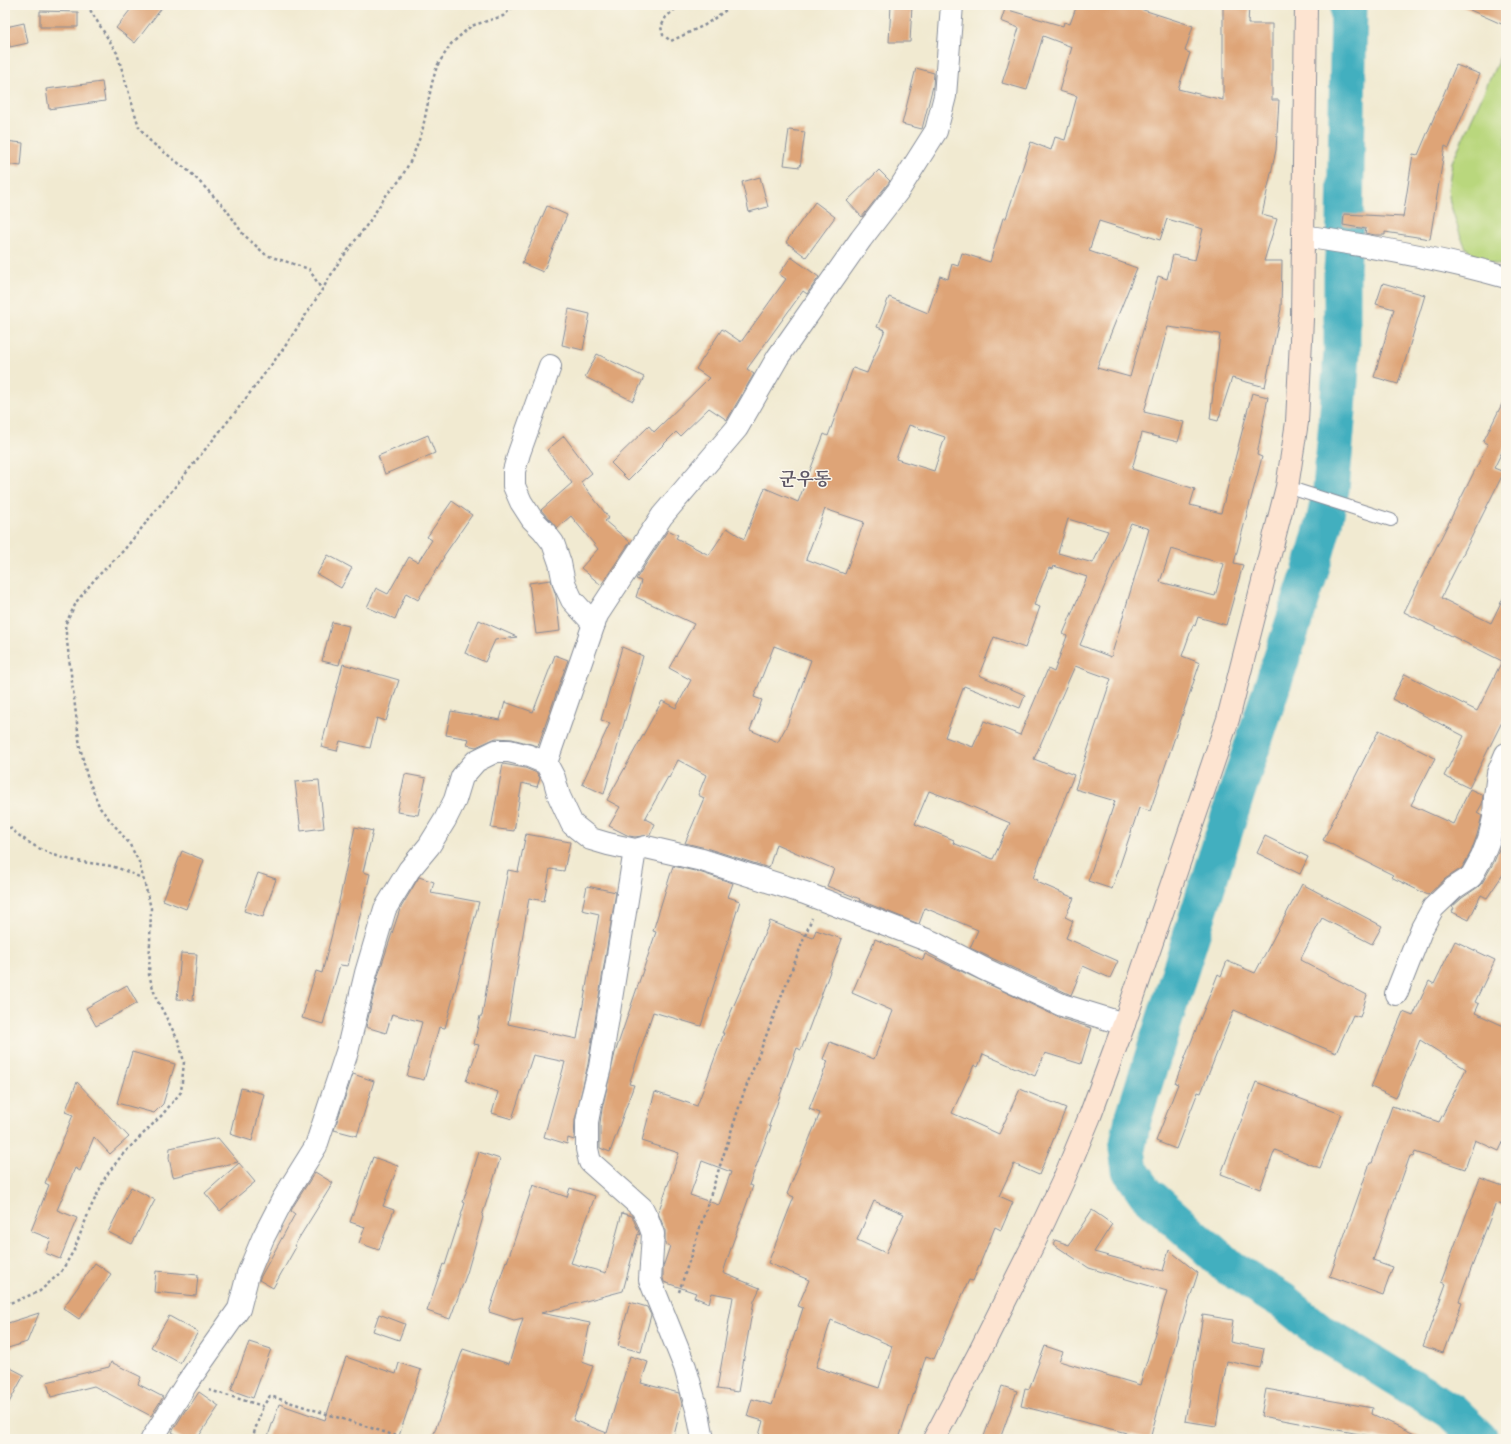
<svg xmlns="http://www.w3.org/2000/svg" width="1511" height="1444" font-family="'IM FELL Great Primer','Noto Serif KR',serif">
<rect width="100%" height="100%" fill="#fbf7ec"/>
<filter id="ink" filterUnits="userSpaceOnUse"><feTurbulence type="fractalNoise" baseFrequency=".025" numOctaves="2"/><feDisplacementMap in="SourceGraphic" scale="8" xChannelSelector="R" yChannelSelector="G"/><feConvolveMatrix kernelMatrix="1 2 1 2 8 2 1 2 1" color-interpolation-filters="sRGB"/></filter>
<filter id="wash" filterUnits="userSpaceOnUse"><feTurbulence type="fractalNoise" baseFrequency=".012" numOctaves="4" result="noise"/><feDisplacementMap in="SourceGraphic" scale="16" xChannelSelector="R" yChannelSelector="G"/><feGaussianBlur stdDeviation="0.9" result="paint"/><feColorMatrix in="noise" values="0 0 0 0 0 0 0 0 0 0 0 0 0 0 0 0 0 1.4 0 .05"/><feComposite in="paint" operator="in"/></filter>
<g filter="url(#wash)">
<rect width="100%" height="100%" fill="#f1ead1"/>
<path fill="#b9d77d" stroke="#6a836e" d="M 1503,50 L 1506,51 L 1506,267 L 1491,263 L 1476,256 L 1466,248 L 1461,237 L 1450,203 L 1448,189 L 1452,162 Z"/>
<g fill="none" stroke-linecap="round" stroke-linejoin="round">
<path stroke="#42afbf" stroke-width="37" d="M 1349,5 L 1345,222 L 1342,271 L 1342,351 L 1338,410 L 1331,489 L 1324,523 L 1310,573 L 1237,792 L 1153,1056 L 1133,1119 L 1127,1149 L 1130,1170 L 1146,1193 L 1230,1268 L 1283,1301 L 1320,1331 L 1452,1412 L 1480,1439"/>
</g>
<g id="blocks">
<g fill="#dea477" fill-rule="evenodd">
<path d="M 134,5 L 164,5 L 135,43 L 116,28 Z"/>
<path d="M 891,5 L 912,5 L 910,42 L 889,42 Z"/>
<path d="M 1077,5 L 1128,5 L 1193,26 L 1185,51 L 1190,53 L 1178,89 L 1223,100 L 1223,5 L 1249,5 L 1248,24 L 1272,24 L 1272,100 L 1279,100 L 1276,150 L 1262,215 L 1277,219 L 1264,261 L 1282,261 L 1281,309 L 1265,387 L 1232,378 L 1218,421 L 1210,419 L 1220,334 L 1168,327 L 1144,412 L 1184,422 L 1178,442 L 1142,433 L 1132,469 L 1195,489 L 1190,505 L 1221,513 L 1252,393 L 1268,397 L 1257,455 L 1262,457 L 1234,563 L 1243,565 L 1226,625 L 1198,617 L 1195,626 L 1193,625 L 1182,656 L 1200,663 L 1150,811 L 1139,808 L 1112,889 L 1088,881 L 1115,801 L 1075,789 L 1111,679 L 1075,666 L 1034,759 L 1074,775 L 1033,878 L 1038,880 L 1037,882 L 1074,898 L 1065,917 L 1073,921 L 1066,938 L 1118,961 L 1110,978 L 1083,966 L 1071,995 L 970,948 L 978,930 L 925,908 L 919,924 L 859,900 L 860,899 L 827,886 L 834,869 L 776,844 L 769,868 L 706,848 L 685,843 L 704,798 L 698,795 L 706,775 L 678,760 L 669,778 L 668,777 L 645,819 L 655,824 L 650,835 L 635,837 L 629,836 L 609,826 L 620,807 L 607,800 L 662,701 L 676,708 L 691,680 L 669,668 L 694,624 L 636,597 L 641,581 L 636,579 L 668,530 L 678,535 L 676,538 L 709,555 L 727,528 L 744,539 L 765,488 L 798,502 L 824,434 L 828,436 L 853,368 L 867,373 L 885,330 L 877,327 L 889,297 L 928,313 L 940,276 L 948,279 L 952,264 L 958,266 L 962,253 L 990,262 L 1003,218 L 1006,218 L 1031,142 L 1051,150 L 1055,137 L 1065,140 L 1077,96 L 1059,91 L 1072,47 L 1043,36 L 1027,90 L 1002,83 L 1019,28 L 1001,21 L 1005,9 L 1063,26 L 1064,22 L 1070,24 ZM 1167,219 L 1203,229 L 1195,260 L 1173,255 L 1167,279 L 1158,276 L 1130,377 L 1097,368 L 1137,268 L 1089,251 L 1099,221 L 1160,240 ZM 909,425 L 945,437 L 934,471 L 896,459 ZM 825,509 L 864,522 L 845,574 L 806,559 ZM 1068,519 L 1108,531 L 1093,563 L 1058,553 ZM 1131,523 L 1149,529 L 1111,657 L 1080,645 ZM 1171,549 L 1224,564 L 1215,596 L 1160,582 ZM 1054,566 L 1087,577 L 1063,634 L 1067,636 L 1054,672 L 1048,669 L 1020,735 L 984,721 L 973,747 L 945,737 L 964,686 L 1020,708 L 1025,695 L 979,675 L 994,637 L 1025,648 L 1040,607 L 1034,605 L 1049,568 L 1053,569 ZM 774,646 L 811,660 L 787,725 L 778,742 L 750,730 L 762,700 L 754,697 ZM 929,791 L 959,802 L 959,801 L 1010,823 L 993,859 L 953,843 L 954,840 L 915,824 Z"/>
<path d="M 1459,5 L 1506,5 L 1506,26 Z"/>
<path d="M 40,11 L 78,12 L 78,27 L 40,27 Z"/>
<path d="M 24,23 L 28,43 L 10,47 L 6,27 Z"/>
<path d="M 1456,65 L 1480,74 L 1449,148 L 1445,146 L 1430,239 L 1385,232 L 1385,235 L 1375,235 L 1365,233 L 1366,229 L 1343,225 L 1344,214 L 1403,217 L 1413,154 L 1418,155 Z"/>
<path d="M 916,68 L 934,73 L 933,86 L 922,129 L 902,124 Z"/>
<path d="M 102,82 L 105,101 L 49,109 L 46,89 Z"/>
<path d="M 789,130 L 805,132 L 800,167 L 784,165 Z"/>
<path d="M 5,141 L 23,143 L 21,166 L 5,164 Z"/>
<path d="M 879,170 L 890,181 L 862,217 L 847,201 Z"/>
<path d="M 760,177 L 768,207 L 749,212 L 742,182 Z"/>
<path d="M 815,202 L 835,217 L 806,257 L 786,242 Z"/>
<path d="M 547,206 L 567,215 L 543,272 L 522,263 Z"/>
<path d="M 791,257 L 819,277 L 807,294 L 803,291 L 747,369 L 754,374 L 727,420 L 709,408 L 680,436 L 676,432 L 628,480 L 611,463 L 649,426 L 654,432 L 709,378 L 696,369 L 722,329 L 741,342 L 786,279 L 779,274 Z"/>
<path d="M 1383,283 L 1425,295 L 1398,384 L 1374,377 L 1394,309 L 1376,304 Z"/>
<path d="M 569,309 L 590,314 L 583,350 L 562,345 Z"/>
<path d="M 597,354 L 644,377 L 633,401 L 585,377 Z"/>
<path d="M 1506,396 L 1506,444 L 1494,468 L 1504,472 L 1441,598 L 1491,623 L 1506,592 L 1506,714 L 1469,788 L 1444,776 L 1464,736 L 1392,699 L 1405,674 L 1477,711 L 1502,661 L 1404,612 L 1488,444 L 1483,442 Z"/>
<path d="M 428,435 L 435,453 L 385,474 L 378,456 Z"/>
<path d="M 564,436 L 592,473 L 581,482 L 609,518 L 605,521 L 630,542 L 601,585 L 581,568 L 598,549 L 571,516 L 557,528 L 541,510 L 572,483 L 547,450 Z"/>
<path d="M 452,501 L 472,515 L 443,557 L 444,557 L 418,600 L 406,593 L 395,619 L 367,607 L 376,588 L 388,594 L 409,557 L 418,562 L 432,540 L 427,537 Z"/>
<path d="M 328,555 L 352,568 L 341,588 L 317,574 Z"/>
<path d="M 551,580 L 556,596 L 560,631 L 536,634 L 529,583 Z"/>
<path d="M 479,620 L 517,637 L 495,640 L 485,662 L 465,653 Z"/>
<path d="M 332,622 L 349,626 L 339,665 L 322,661 Z"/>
<path d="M 622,647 L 643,656 L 604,794 L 582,784 L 610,723 L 601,720 Z"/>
<path d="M 555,655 L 568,660 L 538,746 L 512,739 L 496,738 L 476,747 L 467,745 L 469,739 L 446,735 L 451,711 L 500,720 L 505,702 L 533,712 Z"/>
<path d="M 343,664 L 399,680 L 386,721 L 377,718 L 370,748 L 340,741 L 337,751 L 321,747 Z"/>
<path d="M 1379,730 L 1435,758 L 1411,805 L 1453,824 L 1470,789 L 1483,795 L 1482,804 L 1477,813 L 1482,816 L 1477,835 L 1471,852 L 1462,868 L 1445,879 L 1428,895 L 1391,877 L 1393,875 L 1323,840 Z"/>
<path d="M 503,764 L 525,768 L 537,773 L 540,778 L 537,787 L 522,783 L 514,831 L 491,828 Z"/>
<path d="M 405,774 L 426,778 L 418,815 L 397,812 Z"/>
<path d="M 319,780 L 324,828 L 301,831 L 295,782 Z"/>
<path d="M 355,827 L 373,831 L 363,872 L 370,874 L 348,966 L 340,965 L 323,1024 L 302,1018 L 316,971 L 322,973 L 332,934 Z"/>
<path d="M 1505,827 L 1506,827 L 1506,870 L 1487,898 L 1481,895 L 1469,920 L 1452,912 L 1454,908 L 1452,907 L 1462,898 L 1478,887 L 1482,883 L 1494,862 L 1501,844 Z"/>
<path d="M 526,834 L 570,842 L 564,871 L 550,869 L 544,901 L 529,898 L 508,1024 L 577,1039 L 599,914 L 582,910 L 587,886 L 616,892 L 588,1064 L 575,1120 L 574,1140 L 568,1138 L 567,1144 L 544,1137 L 565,1062 L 533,1055 L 512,1119 L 492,1113 L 498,1092 L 466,1081 L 479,1045 L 474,1044 L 480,1016 L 482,1016 L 493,948 L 508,870 L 518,872 Z"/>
<path d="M 1265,836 L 1308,857 L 1300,874 L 1257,853 Z"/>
<path d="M 182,851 L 204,860 L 186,909 L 163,900 Z"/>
<path d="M 673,866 L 699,872 L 733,883 L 728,897 L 740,901 L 701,1026 L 653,1012 L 629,1084 L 634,1085 L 610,1152 L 600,1148 L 600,1123 L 602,1109 L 615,1053 L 656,932 L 653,931 Z"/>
<path d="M 258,873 L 276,879 L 263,917 L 244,911 Z"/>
<path d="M 419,877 L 434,882 L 431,893 L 479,902 L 445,1028 L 439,1027 L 424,1080 L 407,1076 L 422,1022 L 392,1014 L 386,1033 L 366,1027 L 378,976 L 400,909 Z"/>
<path d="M 1302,884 L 1382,926 L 1372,944 L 1322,918 L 1300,960 L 1367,995 L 1360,1017 L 1353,1015 L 1336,1053 L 1234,1010 L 1201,1093 L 1198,1092 L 1176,1149 L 1156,1141 L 1178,1084 L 1175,1083 L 1218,974 L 1221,976 L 1227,961 L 1255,973 Z"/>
<path d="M 770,921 L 813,938 L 816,930 L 842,939 L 801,1050 L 797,1048 L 769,1126 L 771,1127 L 749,1185 L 753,1186 L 732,1245 L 723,1273 L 760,1288 L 754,1301 L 738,1392 L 717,1389 L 733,1297 L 712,1293 L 709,1303 L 694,1297 L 696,1293 L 664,1282 L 663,1278 L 663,1267 L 670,1246 L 665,1244 L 665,1230 L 658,1213 L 679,1153 L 642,1141 L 655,1092 L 697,1106 L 724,1033 L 722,1033 ZM 702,1161 L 731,1172 L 719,1205 L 690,1195 Z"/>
<path d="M 875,939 L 923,960 L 925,954 L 1060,1018 L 1092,1028 L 1081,1064 L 1045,1053 L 1035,1076 L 983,1054 L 978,1067 L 974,1065 L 952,1113 L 999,1134 L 1020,1089 L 1066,1108 L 1039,1175 L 1014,1164 L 999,1196 L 1013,1202 L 1001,1230 L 995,1227 L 973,1281 L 969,1280 L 934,1359 L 926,1356 L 899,1439 L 758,1439 L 763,1421 L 747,1416 L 752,1399 L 772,1405 L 803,1308 L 798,1306 L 809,1280 L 768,1263 L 794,1197 L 787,1194 L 820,1113 L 809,1109 L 828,1061 L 823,1059 L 830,1042 L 874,1059 L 893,1011 L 852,993 ZM 874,1201 L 904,1214 L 886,1253 L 857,1240 ZM 831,1320 L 892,1346 L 879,1388 L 816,1367 Z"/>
<path d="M 1455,941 L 1495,960 L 1475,1002 L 1479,1004 L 1475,1013 L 1506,1027 L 1506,1136 L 1499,1151 L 1475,1140 L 1465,1169 L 1415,1152 L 1413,1157 L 1410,1156 L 1373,1260 L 1393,1267 L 1383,1295 L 1330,1276 L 1370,1163 L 1372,1163 L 1392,1106 L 1439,1122 L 1466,1069 L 1420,1040 L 1396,1098 L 1371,1087 L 1403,1012 L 1413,1016 L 1429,981 L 1434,984 Z"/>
<path d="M 181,953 L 197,954 L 193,1000 L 177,999 Z"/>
<path d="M 127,985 L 137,1003 L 96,1026 L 86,1008 Z"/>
<path d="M 132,1052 L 175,1064 L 163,1104 L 154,1113 L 117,1103 Z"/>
<path d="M 353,1074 L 374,1081 L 357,1136 L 334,1130 Z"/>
<path d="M 77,1082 L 129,1137 L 110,1154 L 94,1137 L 80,1171 L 75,1168 L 57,1210 L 77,1218 L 60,1259 L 45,1253 L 51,1239 L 31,1231 L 49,1185 L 45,1183 L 73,1115 L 65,1112 Z"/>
<path d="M 1256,1082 L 1341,1114 L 1320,1168 L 1275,1150 L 1260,1189 L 1221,1174 Z"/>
<path d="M 241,1088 L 264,1094 L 252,1141 L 230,1134 Z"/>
<path d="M 218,1138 L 238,1162 L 173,1177 L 169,1158 L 170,1148 Z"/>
<path d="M 479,1152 L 500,1159 L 482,1216 L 483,1217 L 467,1273 L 450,1319 L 427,1311 L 443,1264 L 445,1265 L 465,1203 L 463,1202 Z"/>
<path d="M 373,1157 L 398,1166 L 383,1206 L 394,1210 L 379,1250 L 359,1243 L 365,1227 L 350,1222 Z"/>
<path d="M 239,1163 L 255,1182 L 220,1211 L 205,1193 Z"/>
<path d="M 315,1172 L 333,1183 L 294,1246 L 296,1247 L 273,1288 L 259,1280 L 260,1278 L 295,1214 L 291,1211 L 294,1205 Z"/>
<path d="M 1480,1178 L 1506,1187 L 1506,1206 L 1496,1203 L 1459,1301 L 1462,1302 L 1443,1353 L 1423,1346 L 1446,1284 L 1441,1282 Z"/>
<path d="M 533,1185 L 567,1197 L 570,1188 L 595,1196 L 571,1263 L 606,1273 L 622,1213 L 632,1216 L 640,1235 L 638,1234 L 623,1291 L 541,1313 L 590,1323 L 582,1362 L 593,1366 L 573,1420 L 607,1433 L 630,1356 L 648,1362 L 641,1383 L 679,1393 L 682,1404 L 673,1439 L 432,1439 L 463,1349 L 509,1364 L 523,1318 L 514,1320 L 489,1312 L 506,1261 L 507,1262 Z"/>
<path d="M 131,1187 L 155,1200 L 132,1244 L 108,1232 Z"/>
<path d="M 1092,1210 L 1112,1224 L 1094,1252 L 1163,1271 L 1169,1250 L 1198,1273 L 1182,1323 L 1181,1323 L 1150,1439 L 1021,1406 L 1025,1388 L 1029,1389 L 1045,1346 L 1063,1352 L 1059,1361 L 1140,1385 L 1167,1291 L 1089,1268 L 1053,1244 L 1055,1240 L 1069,1245 Z"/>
<path d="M 95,1263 L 111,1274 L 79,1319 L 63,1308 Z"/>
<path d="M 156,1271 L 198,1275 L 196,1296 L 154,1292 Z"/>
<path d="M 630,1302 L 647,1307 L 651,1315 L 641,1352 L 618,1346 Z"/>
<path d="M 39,1313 L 27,1342 L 5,1349 L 5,1324 Z"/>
<path d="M 379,1314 L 405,1324 L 399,1340 L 373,1331 Z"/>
<path d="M 1203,1315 L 1233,1320 L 1230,1342 L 1264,1349 L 1260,1368 L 1227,1361 L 1216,1426 L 1185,1421 Z"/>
<path d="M 169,1316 L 198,1332 L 180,1363 L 151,1347 Z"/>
<path d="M 249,1342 L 271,1349 L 253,1398 L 231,1390 Z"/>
<path d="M 346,1357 L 396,1374 L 399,1363 L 421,1370 L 398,1439 L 267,1439 L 279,1404 L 325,1420 Z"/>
<path d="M 111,1362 L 141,1377 L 138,1384 L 163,1397 L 151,1416 L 94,1386 L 51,1397 L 47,1382 L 109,1367 Z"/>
<path d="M 5,1365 L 24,1375 L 5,1410 Z"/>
<path d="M 1002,1386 L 1017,1391 L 1000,1439 L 983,1439 Z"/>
<path d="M 1266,1389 L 1373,1408 L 1372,1414 L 1425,1439 L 1387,1439 L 1261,1416 Z"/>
<path d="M 199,1392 L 219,1406 L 197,1439 L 183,1439 L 172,1432 L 186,1409 L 187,1410 Z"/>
</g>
</g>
</g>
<g filter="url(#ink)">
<use href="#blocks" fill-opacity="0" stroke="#868c98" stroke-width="1"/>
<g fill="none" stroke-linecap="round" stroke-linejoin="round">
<defs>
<path id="lane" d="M 1287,487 L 1391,520"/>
<g id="street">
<path d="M 1303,236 C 1371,246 1440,258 1506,277"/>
<path d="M 550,366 L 519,453 L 514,471 L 514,486 L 521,502 L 532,519 L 543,530 L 553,543 L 560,563 L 564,583 L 572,600 L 594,624"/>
<path d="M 546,763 L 597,615 L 662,516 L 737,428 L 778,357 L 861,239 L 898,191 L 936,131 L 945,96 L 952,5"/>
<path d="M 635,850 L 600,1067 L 590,1106 L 587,1122 L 587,1149 L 590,1162 L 642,1208 L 648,1220 L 653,1234 L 650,1280 L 685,1367 L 698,1413 L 703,1439"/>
<path d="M 1396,994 L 1422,928 L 1433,908 L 1454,888 L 1471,877 L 1482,857 L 1489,839 L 1494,818 L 1495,797 L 1498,773 L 1506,754"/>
<path d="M 152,1439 L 187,1383 L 239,1309 L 248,1274 L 263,1238 L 283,1199 L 316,1146 L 347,1052 L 366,973 L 385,909 L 409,870 L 429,846 L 445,820 L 455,800 L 462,777 L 476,761 L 496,751 L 509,751 L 529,756 L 546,763 L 554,778 L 559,796 L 572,824 L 591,839 L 608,844 L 635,850 L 646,847 L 702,860 L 805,893 L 932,942 L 984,969 L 1062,1005 L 1124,1024"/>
</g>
<path id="secondary" d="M 934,1439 L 979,1353 L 1034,1243 L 1063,1181 L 1090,1116 L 1124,1024 L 1228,719 L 1287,487 L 1297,422 L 1302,319 L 1306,5"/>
</defs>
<use href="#lane" stroke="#868c98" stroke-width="14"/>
<use href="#street" stroke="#868c98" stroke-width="24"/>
<use href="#secondary" stroke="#868c98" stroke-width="24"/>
<g stroke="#868c98" stroke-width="2.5" stroke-dasharray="3 3" stroke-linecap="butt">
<path d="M 87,5 L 117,53 L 139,127 L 151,142 L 190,172 L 226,209 L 243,234 L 266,255 L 309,269 L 322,290"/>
<path d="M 680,5 L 666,17 L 661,27 L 663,35 L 671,41 L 705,25 L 733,5"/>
<path d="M 5,6 L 10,5"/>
<path d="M 5,823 C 20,838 37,849 57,856 C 74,862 93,863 111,866 C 122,869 133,874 143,879"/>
<path d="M 679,1292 L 743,1095 L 812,918"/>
<path d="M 5,1304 L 16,1301 L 40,1291 L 61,1272 L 74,1250 L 90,1209 L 106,1176 L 122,1155 L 162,1115 L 181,1092 L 184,1062 L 179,1042 L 156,998 L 149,975 L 151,908 L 139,862 L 129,843 L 100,808 L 87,776 L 80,747 L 65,625 L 77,601 L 95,579 L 124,550 L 237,410 L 284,348 L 322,290 L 337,265 L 369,222 L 387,194 L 400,180 L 412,158 L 422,132 L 432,83 L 437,66 L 451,44 L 471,26 L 503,16 L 515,5"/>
<path d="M 209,1390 L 263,1406 L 270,1396 L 406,1439"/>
<path d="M 5,1435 L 30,1439"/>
<path d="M 252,1439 L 263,1406"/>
</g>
<use href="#lane" stroke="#fff" stroke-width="12"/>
<use href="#street" stroke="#fff" stroke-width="22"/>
<use href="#secondary" stroke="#fde4d1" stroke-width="22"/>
</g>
</g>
<g text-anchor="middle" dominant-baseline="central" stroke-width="3" stroke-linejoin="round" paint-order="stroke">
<g font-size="18" font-weight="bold" fill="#5f5867" stroke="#fbf7ec">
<text x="805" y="479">군우동</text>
</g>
</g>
<rect width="1511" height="1444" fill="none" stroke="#fbf7ec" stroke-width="20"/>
</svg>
